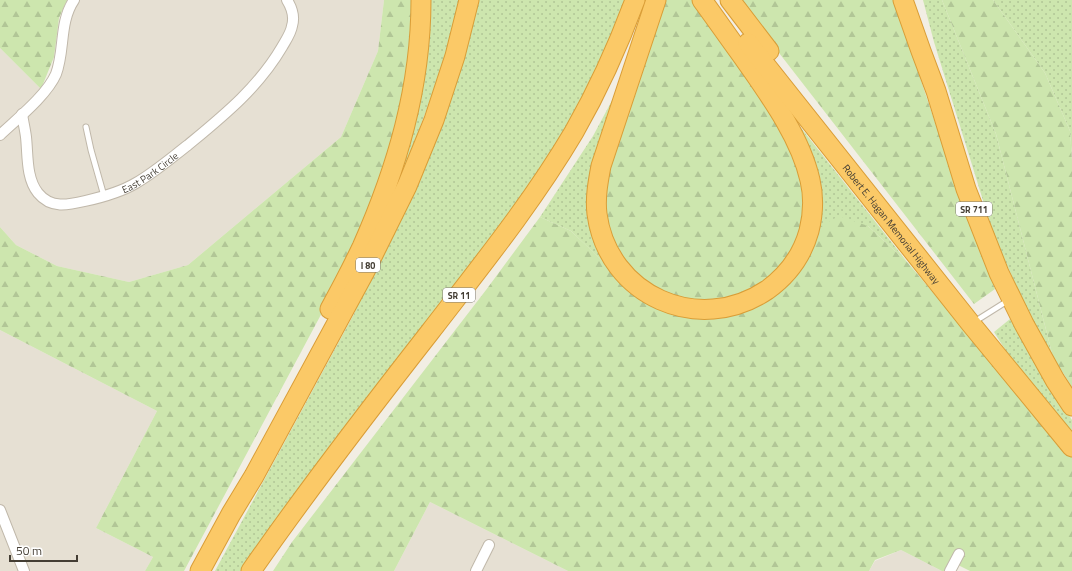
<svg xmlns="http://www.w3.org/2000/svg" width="1072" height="571" font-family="'Titillium Web',sans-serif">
<defs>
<pattern id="grass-dots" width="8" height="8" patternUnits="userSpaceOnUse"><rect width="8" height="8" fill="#cde6ae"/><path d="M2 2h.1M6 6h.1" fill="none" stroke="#b1c696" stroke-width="1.8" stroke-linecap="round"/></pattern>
<pattern id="forest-firs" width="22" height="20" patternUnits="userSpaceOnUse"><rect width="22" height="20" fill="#cde6ae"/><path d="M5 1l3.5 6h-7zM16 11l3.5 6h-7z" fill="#b1c696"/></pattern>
</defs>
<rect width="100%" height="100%" fill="#f2eee4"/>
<g fill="#e6e0d3">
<path d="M 74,0 L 384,0 L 378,51 L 341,137 L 188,265 L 129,282 L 57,266 L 16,245 L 0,227 L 0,48 L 44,92 L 50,85 Z"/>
<path d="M 0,330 L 157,411 L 96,528 L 153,557 L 145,571 L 0,571 Z"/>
<path d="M 430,502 L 568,571 L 394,571 Z"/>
<path d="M 901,550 L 942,571 L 869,571 L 875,561 Z"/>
</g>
<g fill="url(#grass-dots)">
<path d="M 426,0 L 459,0 C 444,70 418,135 390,200 Z"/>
<path d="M 477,0 L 626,0 L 592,81 L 571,123 L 538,176 L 243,571 L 215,571 L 355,312 L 356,302 Z"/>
<path d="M 923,0 L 942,0 L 996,134 L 1053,357 L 1025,306 L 994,236 L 934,42 Z"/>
<path d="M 993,0 L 1072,0 L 1072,160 L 1070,131 L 1045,73 Z"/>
<path d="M 624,78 L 621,279 L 571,231 L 540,217 L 593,136 Z"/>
<path d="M 786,109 L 908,263 L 868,226 L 819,227 Z"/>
<path d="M 1010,319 L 1031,356 L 1072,420 L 1072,434 L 1008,354 L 994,332 Z"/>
</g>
<g fill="url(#forest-firs)">
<path d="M 0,0 L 67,0 L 59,18 L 54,57 L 41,89 L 0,48 Z"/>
<path d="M 384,0 L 415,0 L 415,28 L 390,158 L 332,294 L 184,571 L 145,571 L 153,557 L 96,528 L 157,411 L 0,330 L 0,227 L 16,245 L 57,266 L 129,282 L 188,265 L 341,137 L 378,51 Z"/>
<path d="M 662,0 L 693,0 L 725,43 L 774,116 L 805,182 L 805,222 L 790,258 L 765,285 L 723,302 L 675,300 L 634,276 L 605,225 L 607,170 Z"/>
<path d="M 738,0 L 894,0 L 945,152 L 995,289 L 974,304 Z"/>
<path d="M 942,0 L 993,0 L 1045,73 L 1070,131 L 1072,160 L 1072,387 L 1053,357 L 996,134 Z"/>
<path d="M 839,216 L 868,226 L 908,263 L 1072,457 L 1072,571 L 970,571 L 954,563 L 950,571 L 942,571 L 901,550 L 875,560 L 869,571 L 568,571 L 430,502 L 394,571 L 273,571 L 292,542 L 486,290 L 540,217 L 571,231 L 632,289 L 740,310 L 819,227 Z"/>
</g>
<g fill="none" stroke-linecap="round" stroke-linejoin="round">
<defs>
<g id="lane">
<path d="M 86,127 L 91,150 L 104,196"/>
<path d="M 974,322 L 1009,300"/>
</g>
<g id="street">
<path id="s1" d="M 22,114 C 23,121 25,129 26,137 C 28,155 26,178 38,193 C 51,209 68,205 85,201 C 103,197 121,192 136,183 C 155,172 171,158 188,145 C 223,116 258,88 282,47 C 286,40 291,33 292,26 C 295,16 292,8 287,0"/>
<path d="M 0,135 C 17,119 47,95 56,74 C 65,50 59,22 74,0"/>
<path d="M 0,510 L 24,571"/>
<path d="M 476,571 L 489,545"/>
<path d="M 950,571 L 959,554"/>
</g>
<g id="highway">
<path d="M 656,0 L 601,166 C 598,182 595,198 597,214 C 608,296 699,336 767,290 C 788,275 802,256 809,231 C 813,215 814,197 810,180 C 800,136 768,93 743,57 C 729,38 716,19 702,0"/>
<path d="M 730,0 L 769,51"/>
<path d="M 903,0 L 921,51 L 936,91 L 966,189 L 999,273 L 1024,324 L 1055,380 L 1072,406"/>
<path id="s2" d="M 748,43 L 971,324 L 1072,447"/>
<path d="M 330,309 C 341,289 352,268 362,247 C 397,168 421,87 421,0"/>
<path d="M 200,571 L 231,514 L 254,476 L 364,273 L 407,186 L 434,120 L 455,56 L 469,0"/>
<path d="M 251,571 C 308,489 369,410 430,332 C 480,267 532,203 574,132 C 598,90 618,46 635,0"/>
</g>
</defs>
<use href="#lane" stroke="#c0b8aa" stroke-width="7"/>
<use href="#street" stroke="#c0b8aa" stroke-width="12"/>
<use href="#highway" stroke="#d99d37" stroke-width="21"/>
<use href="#lane" stroke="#fff" stroke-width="5"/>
<use href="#street" stroke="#fff" stroke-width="10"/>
<use href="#highway" stroke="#fbc967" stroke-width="19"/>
</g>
<g text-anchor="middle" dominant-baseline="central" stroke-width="4" stroke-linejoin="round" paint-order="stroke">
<g fill="#fff" stroke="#7c7871" stroke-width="1">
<rect x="956" y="202" width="36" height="14" rx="3"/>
<rect x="356" y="258" width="24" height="14" rx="3"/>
<rect x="443" y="288" width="32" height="14" rx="3"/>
</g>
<g font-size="9" font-weight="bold" fill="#443e34">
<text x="974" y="209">SR 711</text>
<text x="368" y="265">I 80</text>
<text x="459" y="295">SR 11</text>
</g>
<g font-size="10" fill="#443e34" stroke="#fff">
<text stroke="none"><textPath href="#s1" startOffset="204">East Park Circle</textPath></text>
<text stroke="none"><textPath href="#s2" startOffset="231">Robert E. Hagan Memorial Highway</textPath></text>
</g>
</g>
<path d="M10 555v6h67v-6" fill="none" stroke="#443e34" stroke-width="2"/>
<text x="16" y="555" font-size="12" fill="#443e34" stroke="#ffffff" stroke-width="3" paint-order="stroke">50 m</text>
</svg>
